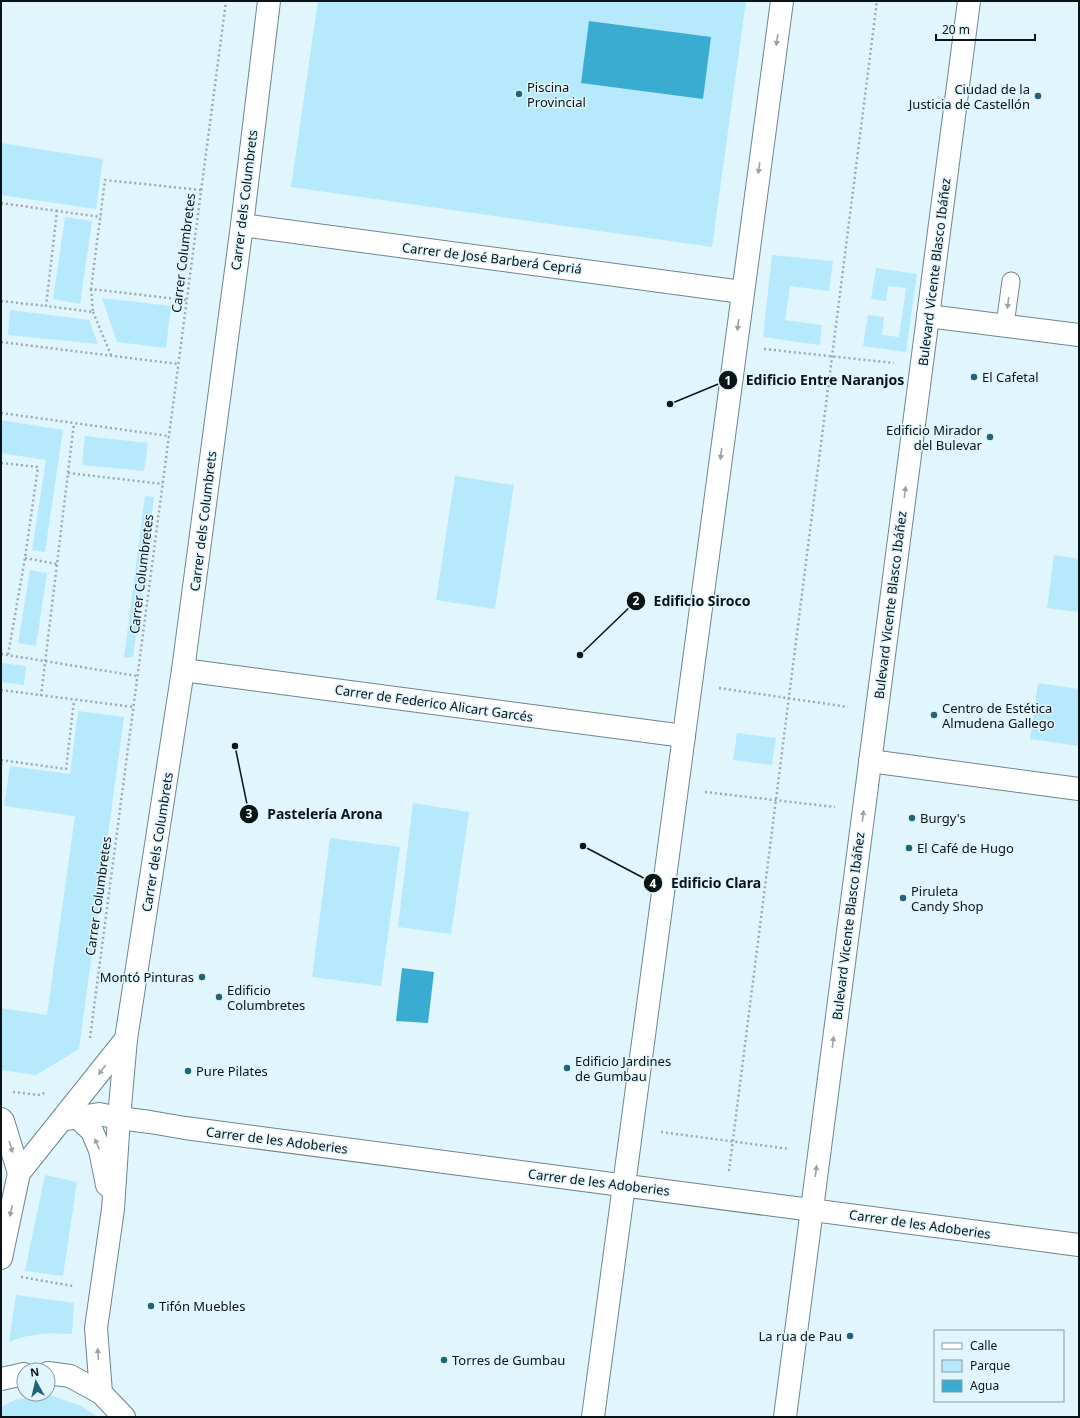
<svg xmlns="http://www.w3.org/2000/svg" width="1080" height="1418" font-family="'Noto Sans',sans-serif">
<rect width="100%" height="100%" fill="#e1f5fd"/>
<g fill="#b7e9fd">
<path d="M 318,1 L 746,1 L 712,247 L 291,187 Z"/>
<path d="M 1,143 L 103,159 L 96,209 L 1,195 Z"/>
<path d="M 65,217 L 92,221 L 80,304 L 53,299 Z"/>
<path d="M 772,255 L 833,261 L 829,291 L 790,286 L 785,320 L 822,325 L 820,345 L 763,337 Z"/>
<path d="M 876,268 L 917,274 L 906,352 L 863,346 L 868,315 L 884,317 L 882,335 L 899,337 L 906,288 L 888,286 L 886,301 L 871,299 Z"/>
<path d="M 102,298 L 171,306 L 166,348 L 117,342 Z"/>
<path d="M 10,310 L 89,320 L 98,344 L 8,335 Z"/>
<path d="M 1,420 L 63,430 L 45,552 L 32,550 L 46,460 L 1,453 Z"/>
<path d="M 85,436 L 148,443 L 144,471 L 82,465 Z"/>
<path d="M 455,476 L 514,485 L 495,609 L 436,600 Z"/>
<path d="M 145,496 L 154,497 L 133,657 L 124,658 Z"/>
<path d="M 1054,555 L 1079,559 L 1079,612 L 1047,608 Z"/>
<path d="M 30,570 L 47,573 L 36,646 L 18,643 Z"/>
<path d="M 1,663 L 26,666 L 24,685 L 1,682 Z"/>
<path d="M 1038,683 L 1079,689 L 1079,746 L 1030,739 Z"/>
<path d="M 78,711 L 124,717 L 79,1049 L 36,1075 L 1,1070 L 1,1008 L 47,1015 L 75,816 L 4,806 L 10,766 L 70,774 Z"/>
<path d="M 737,733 L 776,738 L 772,765 L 733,760 Z"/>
<path d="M 413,803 L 469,812 L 451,934 L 398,927 Z"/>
<path d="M 330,838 L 400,847 L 381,986 L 312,977 Z"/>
<path d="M 45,1175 L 77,1182 L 63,1276 L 25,1271 Z"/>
<path d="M 16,1295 L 74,1303 L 72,1334 C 49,1333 31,1333 9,1342 Z"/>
<path d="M 49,1395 L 81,1406 L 98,1417 L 1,1417 L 1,1407 L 17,1399 Z"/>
</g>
<g fill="#3bacd1">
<path d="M 589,21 L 711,37 L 703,99 L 581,83 Z"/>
<path d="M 402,968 L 434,972 L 428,1023 L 396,1021 Z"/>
</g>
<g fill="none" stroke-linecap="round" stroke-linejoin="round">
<defs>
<path id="service" d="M 1005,325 L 1011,281"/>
<g id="pedestrian">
<path d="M 593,1417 L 624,1185"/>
<path d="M 785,1417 L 812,1209"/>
</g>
<g id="minor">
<path d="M 242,225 L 742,292"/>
<path d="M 928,316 L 1079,335"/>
<path d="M 183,670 L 684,736"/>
<path d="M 870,761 L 1079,789"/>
<path d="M 119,1118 L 150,1122 L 185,1128 L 1079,1245"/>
<path d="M 1,1119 L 3,1121 L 19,1173"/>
<path d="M 624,1185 L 782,1"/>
<path d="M 812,1209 L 969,1"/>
</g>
<g id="tertiary">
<path d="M 78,1118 L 92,1131 L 100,1150 L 107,1185"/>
<path d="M 67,1119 L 99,1114 L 119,1118"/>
<path d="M 1,1258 L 19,1173 L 126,1039"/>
<path d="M 48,1373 L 70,1376 L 101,1393 L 124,1417"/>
<path d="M 1,1379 L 24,1374"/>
<path d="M 101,1393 L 96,1328 L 113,1209 L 119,1118 L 126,1039 L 183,670 L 242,225 L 269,1"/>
</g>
</defs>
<use href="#service" stroke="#6e858e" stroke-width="19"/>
<use href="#pedestrian" stroke="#6e858e" stroke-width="24"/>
<use href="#minor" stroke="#6e858e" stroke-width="24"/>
<use href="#tertiary" stroke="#6e858e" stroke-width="24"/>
<g stroke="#99a9af" stroke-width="2.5" stroke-dasharray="2 3" stroke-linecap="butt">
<path d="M 1,203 L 57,211"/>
<path d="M 91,289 L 93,312 L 46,306 L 57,211 L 101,217"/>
<path d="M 186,300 L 91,289 L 105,180 L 201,190"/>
<path d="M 1,301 L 46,306"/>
<path d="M 93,312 L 111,355"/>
<path d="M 1,342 L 178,364"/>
<path d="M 764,349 L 894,363"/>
<path d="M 1,413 L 169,436"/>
<path d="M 1,463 L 38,467 L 25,558 L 8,655"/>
<path d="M 68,473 L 163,484"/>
<path d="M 25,558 L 57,564"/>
<path d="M 1,654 L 137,676"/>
<path d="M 719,688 L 848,707"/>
<path d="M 1,690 L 133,707"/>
<path d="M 41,696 L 74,423"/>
<path d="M 1,760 L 66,769 L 74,700"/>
<path d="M 1,765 L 2,760"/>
<path d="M 705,792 L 835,807"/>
<path d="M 90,1038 L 226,1"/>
<path d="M 13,1092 L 40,1095 L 46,1092"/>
<path d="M 661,1132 L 790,1149"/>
<path d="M 729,1171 L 877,1"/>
<path d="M 21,1277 L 73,1286"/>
</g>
<use href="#service" stroke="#fff" stroke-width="17"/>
<use href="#pedestrian" stroke="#fff" stroke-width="22"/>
<use href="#minor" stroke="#fff" stroke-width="22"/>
<use href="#tertiary" stroke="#fff" stroke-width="22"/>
</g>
<defs><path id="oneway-solid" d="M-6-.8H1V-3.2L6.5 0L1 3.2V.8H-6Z"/></defs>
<g fill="#9da1a2">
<use href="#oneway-solid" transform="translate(777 40) rotate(98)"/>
<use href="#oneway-solid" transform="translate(759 168) rotate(98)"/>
<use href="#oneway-solid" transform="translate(1008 303) rotate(97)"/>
<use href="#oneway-solid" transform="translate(738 325) rotate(97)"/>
<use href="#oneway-solid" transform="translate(721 454) rotate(97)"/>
<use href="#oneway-solid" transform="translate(905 492) rotate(-83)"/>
<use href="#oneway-solid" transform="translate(863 816) rotate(-83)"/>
<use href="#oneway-solid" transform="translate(833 1042) rotate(-83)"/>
<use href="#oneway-solid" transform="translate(102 1070) rotate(128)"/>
<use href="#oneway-solid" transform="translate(97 1144) rotate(-112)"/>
<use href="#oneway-solid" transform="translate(11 1147) rotate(72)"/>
<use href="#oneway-solid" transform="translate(816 1171) rotate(-83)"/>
<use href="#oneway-solid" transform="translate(11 1211) rotate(102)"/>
<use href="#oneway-solid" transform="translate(98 1354) rotate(-94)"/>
</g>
<g fill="#236378" stroke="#e1f5fd" stroke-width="1.5">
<circle cx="519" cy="94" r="4"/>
<circle cx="1038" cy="96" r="4"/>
<circle cx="974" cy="377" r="4"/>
<circle cx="990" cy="437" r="4"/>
<circle cx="934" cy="715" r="4"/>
<circle cx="912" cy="818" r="4"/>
<circle cx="909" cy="848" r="4"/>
<circle cx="903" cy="898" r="4"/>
<circle cx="202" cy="977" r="4"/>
<circle cx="219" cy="997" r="4"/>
<circle cx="567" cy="1068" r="4"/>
<circle cx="188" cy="1071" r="4"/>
<circle cx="151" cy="1306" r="4"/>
<circle cx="850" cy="1336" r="4"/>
<circle cx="444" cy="1360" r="4"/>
</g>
<g text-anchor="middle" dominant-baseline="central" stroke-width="3" stroke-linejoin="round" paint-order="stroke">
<g font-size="13" fill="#0a1316" stroke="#e1f5fd" text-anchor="start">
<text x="527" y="87">Piscina<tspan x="527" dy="15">Provincial</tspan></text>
<text x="1030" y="89" text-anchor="end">Ciudad de la<tspan x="1030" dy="15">Justicia de Castellón</tspan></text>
<text x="982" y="377">El Cafetal</text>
<text x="982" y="430" text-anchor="end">Edificio Mirador<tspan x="982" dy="15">del Bulevar</tspan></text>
<text x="942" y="708">Centro de Estética<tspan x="942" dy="15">Almudena Gallego</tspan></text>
<text x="920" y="818">Burgy's</text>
<text x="917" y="848">El Café de Hugo</text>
<text x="911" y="891">Piruleta<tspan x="911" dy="15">Candy Shop</tspan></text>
<text x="194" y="977" text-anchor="end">Montó Pinturas</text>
<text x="227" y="990">Edificio<tspan x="227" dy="15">Columbretes</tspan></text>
<text x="575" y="1061">Edificio Jardines<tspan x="575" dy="15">de Gumbau</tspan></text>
<text x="196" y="1071">Pure Pilates</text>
<text x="159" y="1306">Tifón Muebles</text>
<text x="842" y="1336" text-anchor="end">La rua de Pau</text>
<text x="452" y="1360">Torres de Gumbau</text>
</g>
<g font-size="13" fill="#0a1316" stroke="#e1f5fd">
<text transform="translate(244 200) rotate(-83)">Carrer dels Columbrets</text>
<text transform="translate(183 253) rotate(-83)">Carrer Columbretes</text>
<text transform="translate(492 258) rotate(7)">Carrer de José Barberá Cepriá</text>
<text transform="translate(934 272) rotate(-83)">Bulevard Vicente Blasco Ibáñez</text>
<text transform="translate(203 521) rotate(-83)">Carrer dels Columbrets</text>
<text transform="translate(141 574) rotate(-83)">Carrer Columbretes</text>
<text transform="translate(890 605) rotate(-83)">Bulevard Vicente Blasco Ibáñez</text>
<text transform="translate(434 703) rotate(8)">Carrer de Federico Alicart Garcés</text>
<text transform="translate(157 842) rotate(-81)">Carrer dels Columbrets</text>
<text transform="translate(98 896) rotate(-82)">Carrer Columbretes</text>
<text transform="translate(848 926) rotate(-83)">Bulevard Vicente Blasco Ibáñez</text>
<text transform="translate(277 1140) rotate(7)">Carrer de les Adoberies</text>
<text transform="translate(599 1182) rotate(7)">Carrer de les Adoberies</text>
<text transform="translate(920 1224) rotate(8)">Carrer de les Adoberies</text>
</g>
</g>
<path fill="none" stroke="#0a1316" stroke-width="1.5" d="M670 404L728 380M580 655L636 601M235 746L249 814M583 846L653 883"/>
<g fill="#0a1316" stroke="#e1f5fd" stroke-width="1.5">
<circle cx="670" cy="404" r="4"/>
<circle cx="580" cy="655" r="4"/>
<circle cx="235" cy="746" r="4"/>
<circle cx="583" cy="846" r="4"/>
<circle cx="728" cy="380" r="10"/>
<circle cx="636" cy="601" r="10"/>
<circle cx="249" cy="814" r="10"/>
<circle cx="653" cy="883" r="10"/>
</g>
<g font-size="12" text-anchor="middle" font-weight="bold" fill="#fff">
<text x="728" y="385">1</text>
<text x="636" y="605">2</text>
<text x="249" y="818">3</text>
<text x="653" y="888">4</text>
</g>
<g font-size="14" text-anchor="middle" font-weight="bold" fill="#0a1316" stroke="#e1f5fd" stroke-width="3" stroke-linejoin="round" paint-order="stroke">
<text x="825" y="385">Edificio Entre Naranjos</text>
<text x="702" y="606">Edificio Siroco</text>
<text x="325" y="819">Pastelería Arona</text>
<text x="716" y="888">Edificio Clara</text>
</g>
<rect width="1080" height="1418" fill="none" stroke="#0a1316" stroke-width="4"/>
<rect x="934" y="1330" width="130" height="72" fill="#e1f5fd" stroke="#8b9ba1"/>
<rect x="942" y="1343" width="20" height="6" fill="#ffffff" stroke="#8b9ba1"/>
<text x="970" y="1350" font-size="12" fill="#0a1316">Calle</text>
<rect x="942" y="1360" width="20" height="12" fill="#b7e9fd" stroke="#8b9ba1"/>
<text x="970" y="1370" font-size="12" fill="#0a1316">Parque</text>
<rect x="942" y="1380" width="20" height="12" fill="#3bacd1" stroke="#8b9ba1"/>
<text x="970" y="1390" font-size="12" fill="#0a1316">Agua</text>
<g transform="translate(36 1382) rotate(352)"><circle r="19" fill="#e1f5fd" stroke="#8b9ba1"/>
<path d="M0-3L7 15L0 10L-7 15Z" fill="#236378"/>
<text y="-6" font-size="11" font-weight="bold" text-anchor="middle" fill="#0a1316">N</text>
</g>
<path d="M936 34v6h99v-6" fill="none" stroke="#0a1316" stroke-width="2"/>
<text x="942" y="34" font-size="12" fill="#0a1316" stroke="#e1f5fd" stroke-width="3" paint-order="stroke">20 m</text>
</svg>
